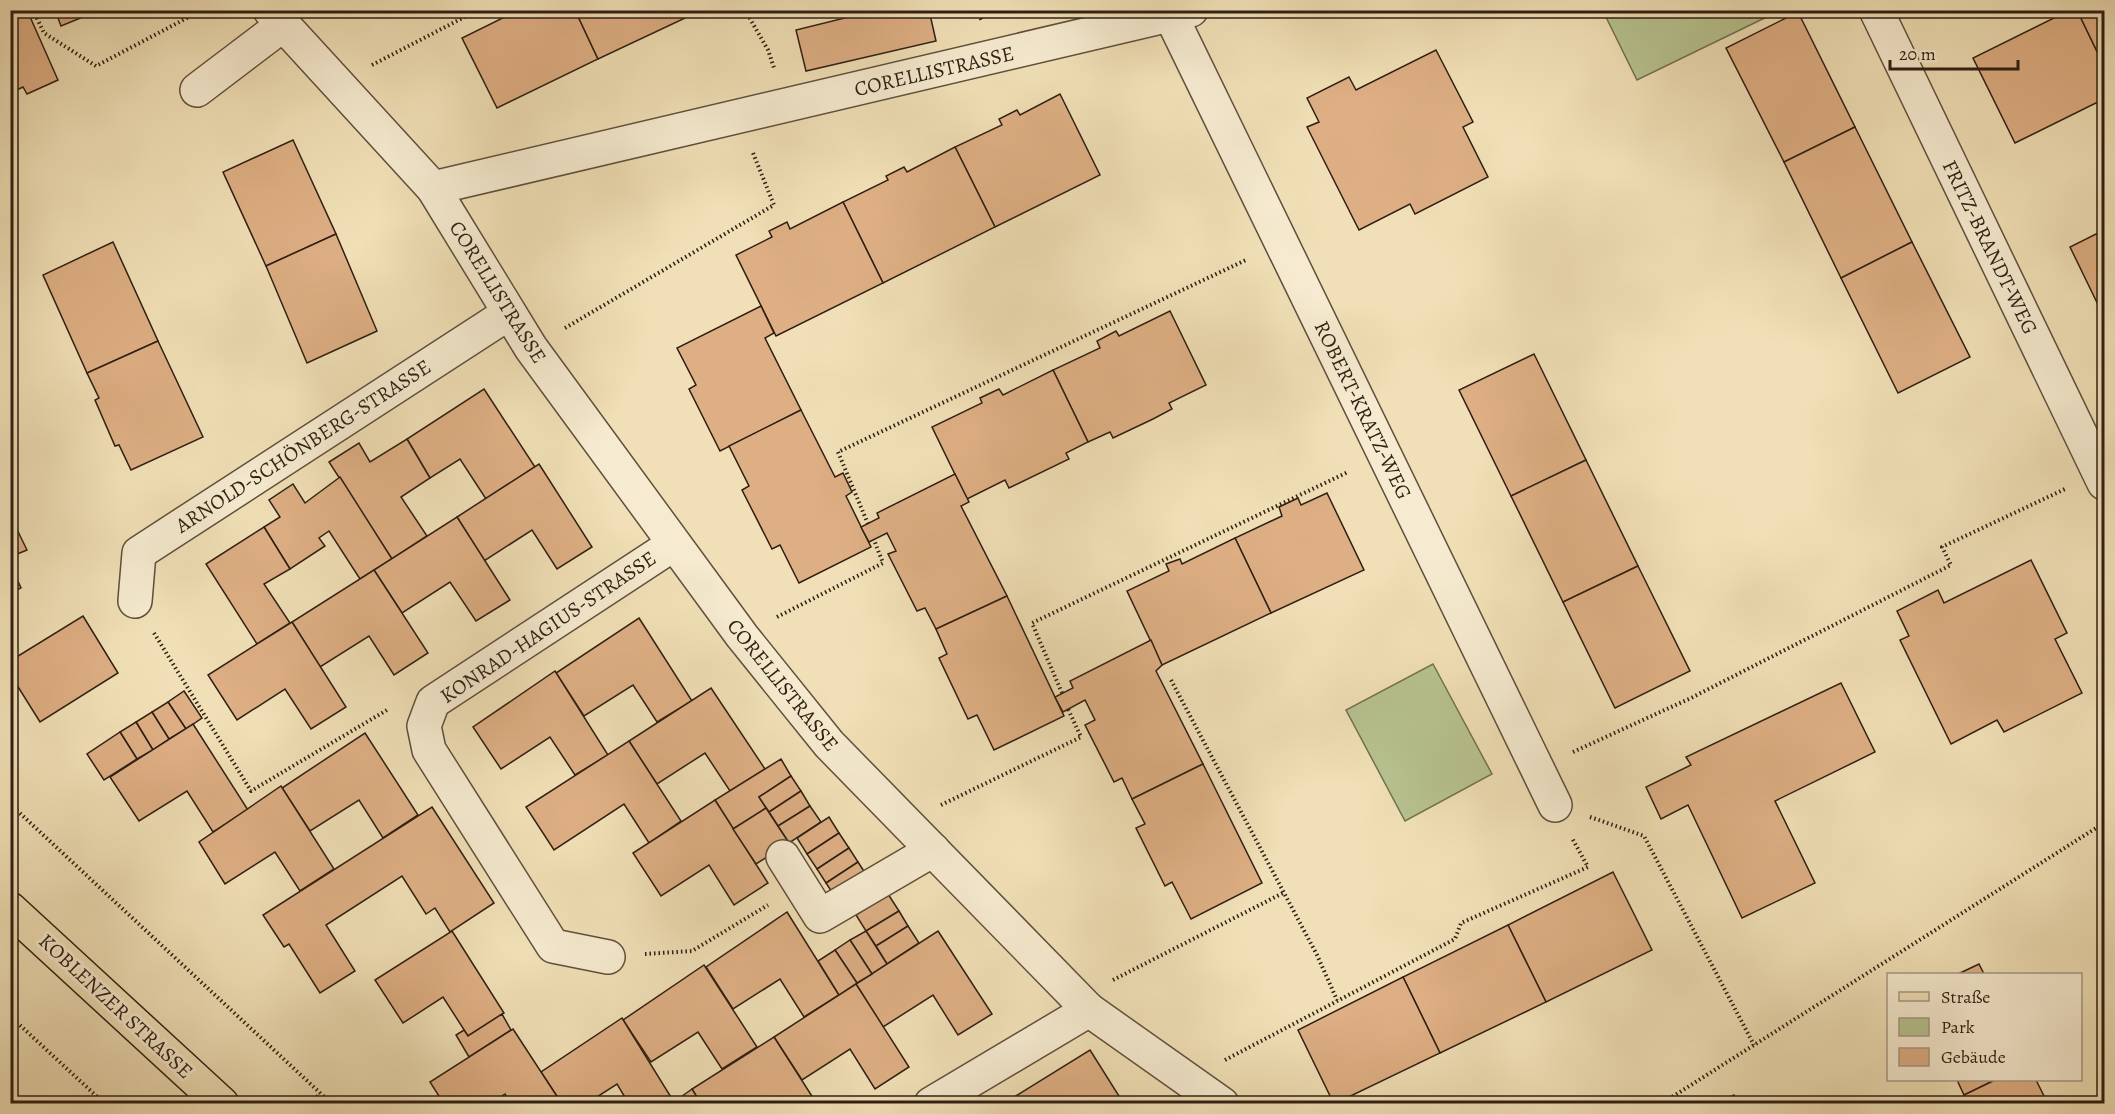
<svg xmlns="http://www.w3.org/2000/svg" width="2115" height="1114" font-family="Alegreya,serif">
<rect width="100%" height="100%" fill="#f1e0b7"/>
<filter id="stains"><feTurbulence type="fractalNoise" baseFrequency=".00333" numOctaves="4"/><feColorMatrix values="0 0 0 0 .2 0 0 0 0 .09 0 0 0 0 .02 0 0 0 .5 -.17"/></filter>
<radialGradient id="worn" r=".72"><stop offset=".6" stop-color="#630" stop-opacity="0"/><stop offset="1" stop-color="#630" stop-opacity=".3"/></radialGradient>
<g fill="#b7c390" stroke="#727152" stroke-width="1.5">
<path d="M 1603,11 L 1779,11 L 1637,80 Z"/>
<path d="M 1433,664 L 1492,774 L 1405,821 L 1346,710 Z"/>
</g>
<g fill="#deaf84" stroke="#2e1f13" stroke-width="1.5">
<path d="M 10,10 L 27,10 L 58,80 L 27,94 L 23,87 L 10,93 Z"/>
<path d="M 55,10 L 100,10 L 61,26 Z"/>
<path d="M 519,10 L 575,10 L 598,59 L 497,108 L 462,38 Z"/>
<path d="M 575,10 L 700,10 L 700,11 L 598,59 Z"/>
<path d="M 877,10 L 929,10 L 936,41 L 806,71 L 796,30 Z"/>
<path d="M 2070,10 L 2077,10 L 2104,66 L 2104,99 L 2015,143 L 1973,58 Z"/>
<path d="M 2077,10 L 2104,10 L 2104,66 Z"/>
<path d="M 1798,12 L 1855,127 L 1784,162 L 1726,48 Z"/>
<path d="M 1436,50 L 1473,122 L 1463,127 L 1488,177 L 1415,214 L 1410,204 L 1359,230 L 1307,127 L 1319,122 L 1307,98 L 1349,77 L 1356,90 Z"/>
<path d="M 1060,94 L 1100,175 L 995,227 L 955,147 L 1002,125 L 999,119 L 1017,110 L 1020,115 Z"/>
<path d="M 1855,127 L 1912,242 L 1841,278 L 1784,162 Z"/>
<path d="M 293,140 L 336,234 L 266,266 L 223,172 Z"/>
<path d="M 955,147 L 995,227 L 883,283 L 843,202 L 888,180 L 886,176 L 904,167 L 907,172 Z"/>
<path d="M 843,202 L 883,283 L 776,336 L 736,255 L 772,237 L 769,231 L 787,222 L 790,229 Z"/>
<path d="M 2104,230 L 2104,317 L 2070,247 Z"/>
<path d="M 336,234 L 377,331 L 307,363 L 266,266 Z"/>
<path d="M 113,242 L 158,341 L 87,373 L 43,275 Z"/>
<path d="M 1912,242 L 1970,357 L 1898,393 L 1841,278 Z"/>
<path d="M 761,306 L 774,333 L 765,338 L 801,410 L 720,451 L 689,389 L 696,385 L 677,348 Z"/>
<path d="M 1170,311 L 1206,385 L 1169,403 L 1172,409 L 1153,419 L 1113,438 L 1110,432 L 1088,442 L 1053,370 L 1100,348 L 1097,341 L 1116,331 L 1119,336 Z"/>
<path d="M 158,341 L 203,437 L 131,470 L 119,445 L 115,446 L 95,400 L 99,398 L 87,373 Z"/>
<path d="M 1534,354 L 1586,460 L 1511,496 L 1459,390 Z"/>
<path d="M 1053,370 L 1088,442 L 1066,453 L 1069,459 L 1009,488 L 1005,480 L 967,499 L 932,427 L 982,403 L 980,398 L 999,389 L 1003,395 Z"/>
<path d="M 484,389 L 535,467 L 486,499 L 460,459 L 430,478 L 407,439 Z"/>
<path d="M 801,410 L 835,477 L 843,473 L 852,492 L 846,496 L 871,547 L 799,583 L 780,545 L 772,549 L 742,490 L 749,486 L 729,446 Z"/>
<path d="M 407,439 L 430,478 L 401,497 L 427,536 L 392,559 L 329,462 L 359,443 L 370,462 Z"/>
<path d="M 1586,460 L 1638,566 L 1563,602 L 1511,496 Z"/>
<path d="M 539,464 L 592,547 L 557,569 L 532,530 L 484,561 L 457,517 Z"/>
<path d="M 955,474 L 969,502 L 961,506 L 1007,596 L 936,629 L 925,608 L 917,611 L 888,554 L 896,551 L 887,533 L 869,542 L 861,527 L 879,518 L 877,513 Z"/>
<path d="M 340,477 L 392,559 L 360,579 L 329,531 L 319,538 L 325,546 L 290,569 L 264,527 L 280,517 L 269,500 L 293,484 L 305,503 Z"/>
<path d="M 1327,493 L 1364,570 L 1271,613 L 1235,538 L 1282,516 L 1279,507 L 1298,498 L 1301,505 Z"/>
<path d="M 10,515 L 27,550 L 10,557 Z"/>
<path d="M 457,517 L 510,600 L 476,621 L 450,582 L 402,613 L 374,570 Z"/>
<path d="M 264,527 L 290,569 L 264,584 L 290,623 L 257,644 L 206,564 Z"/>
<path d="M 1235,538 L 1271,613 L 1162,665 L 1127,591 L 1169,571 L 1166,564 L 1180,559 L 1182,564 Z"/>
<path d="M 2031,560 L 2067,633 L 2055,639 L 2082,693 L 2004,732 L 1997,720 L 1951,744 L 1900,640 L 1909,636 L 1897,611 L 1938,590 L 1944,603 Z"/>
<path d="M 10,564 L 21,588 L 10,593 Z"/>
<path d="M 1638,566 L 1690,671 L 1615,708 L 1563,602 Z"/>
<path d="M 374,570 L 428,653 L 394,675 L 369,636 L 320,667 L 292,622 Z"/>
<path d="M 1007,596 L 1064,716 L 994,750 L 977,715 L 968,719 L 939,658 L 947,654 L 936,629 Z"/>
<path d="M 83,616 L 118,673 L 40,722 L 10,674 L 10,661 Z"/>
<path d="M 639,618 L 692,701 L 657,722 L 633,685 L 584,716 L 556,673 Z"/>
<path d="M 292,622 L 346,707 L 311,729 L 285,689 L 237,720 L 208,675 Z"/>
<path d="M 1151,640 L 1162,665 L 1156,671 L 1203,764 L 1132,799 L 1122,778 L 1114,782 L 1085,725 L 1095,720 L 1085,700 L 1063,712 L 1055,697 L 1073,688 L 1070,681 Z"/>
<path d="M 555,671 L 608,755 L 575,775 L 550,737 L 501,769 L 473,727 Z"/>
<path d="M 1841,683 L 1875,752 L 1775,801 L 1815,883 L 1742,918 L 1688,805 L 1661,819 L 1646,787 L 1691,765 L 1686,757 Z"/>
<path d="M 711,688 L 765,769 L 730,791 L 705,753 L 657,784 L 629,741 Z"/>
<path d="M 184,691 L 202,718 L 186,729 L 168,702 Z"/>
<path d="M 168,702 L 186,729 L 169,739 L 152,712 Z"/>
<path d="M 152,712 L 169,739 L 153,750 L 136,722 Z"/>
<path d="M 136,722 L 153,750 L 137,759 L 120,732 Z"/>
<path d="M 193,724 L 248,810 L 213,832 L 187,791 L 139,821 L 110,777 Z"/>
<path d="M 120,732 L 137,759 L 104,780 L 87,754 Z"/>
<path d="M 365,733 L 418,815 L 383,838 L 359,800 L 310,831 L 282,788 Z"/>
<path d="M 629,741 L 681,821 L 649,843 L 624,804 L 554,850 L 526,807 Z"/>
<path d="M 781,759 L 791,776 L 759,797 L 766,808 L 733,829 L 715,800 Z"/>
<path d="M 1203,764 L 1262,883 L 1191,919 L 1172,882 L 1165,886 L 1136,828 L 1145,824 L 1132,799 Z"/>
<path d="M 791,776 L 801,791 L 769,812 L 759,797 Z"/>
<path d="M 281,786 L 334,869 L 300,891 L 275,852 L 225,884 L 199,842 Z"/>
<path d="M 801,791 L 810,806 L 778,826 L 769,812 Z"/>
<path d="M 715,800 L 768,883 L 734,905 L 709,865 L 661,896 L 633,853 Z"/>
<path d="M 810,806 L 821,822 L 789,843 L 778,826 Z"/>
<path d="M 432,807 L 494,903 L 450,932 L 435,908 L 426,914 L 402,876 L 326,925 L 355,971 L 320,993 L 289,944 L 284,947 L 263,915 Z"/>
<path d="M 766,808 L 789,843 L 756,864 L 733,829 Z"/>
<path d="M 829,817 L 839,833 L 807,854 L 797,838 Z"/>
<path d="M 839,833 L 849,848 L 817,869 L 807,854 Z"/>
<path d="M 849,848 L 858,862 L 826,883 L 817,869 Z"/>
<path d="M 858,862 L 869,879 L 837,900 L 826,883 Z"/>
<path d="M 1613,872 L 1652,950 L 1546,1002 L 1508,925 Z"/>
<path d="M 888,894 L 899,911 L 866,931 L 856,915 Z"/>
<path d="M 899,911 L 908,926 L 876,946 L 866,931 Z"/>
<path d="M 787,912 L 839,995 L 804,1017 L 780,979 L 733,1009 L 706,967 Z"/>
<path d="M 1508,925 L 1546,1002 L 1440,1053 L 1403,977 Z"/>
<path d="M 908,926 L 919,943 L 887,964 L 876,946 Z"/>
<path d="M 452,931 L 504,1013 L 468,1036 L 443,997 L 403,1023 L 375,980 Z"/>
<path d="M 866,931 L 887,964 L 872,974 L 850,940 Z"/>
<path d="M 938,931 L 992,1014 L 958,1035 L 933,995 L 883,1027 L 856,984 Z"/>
<path d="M 850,940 L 872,974 L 857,983 L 835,950 Z"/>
<path d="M 835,950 L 857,983 L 839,995 L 818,961 Z"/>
<path d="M 1979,964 L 1984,974 L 1958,974 Z"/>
<path d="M 704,965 L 757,1047 L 722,1069 L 698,1032 L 651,1062 L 623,1020 Z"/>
<path d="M 1403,977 L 1440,1053 L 1334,1104 L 1298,1030 Z"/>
<path d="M 856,984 L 909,1067 L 875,1089 L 850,1049 L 802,1080 L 774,1037 Z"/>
<path d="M 502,1014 L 511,1030 L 469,1057 L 456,1035 L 464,1030 L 468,1036 Z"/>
<path d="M 622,1018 L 674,1102 L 629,1104 L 617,1084 L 586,1104 L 562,1104 L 541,1072 Z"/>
<path d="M 513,1029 L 562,1104 L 511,1104 L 505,1094 L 490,1104 L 444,1104 L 430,1082 Z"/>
<path d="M 774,1037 L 817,1104 L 701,1104 L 692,1089 Z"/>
<path d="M 1090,1050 L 1124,1104 L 1007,1104 L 1006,1102 Z"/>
<path d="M 1957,1080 L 1995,1080 L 1964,1095 Z"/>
<path d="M 1995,1080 L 2036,1080 L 2048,1104 L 1968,1104 L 1964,1095 Z"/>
<path d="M 692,1089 L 701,1104 L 671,1104 L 674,1102 Z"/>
<path d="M 1734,1095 L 1738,1104 L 1716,1104 Z"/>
</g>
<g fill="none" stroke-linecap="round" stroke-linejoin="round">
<defs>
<g id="minor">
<path d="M 270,10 L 433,188 L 531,348 L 742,636 L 829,744 L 1089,1010 L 1222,1104"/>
<path d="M 1876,10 L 2104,483"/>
<path d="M 1171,16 L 1555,805"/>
<path d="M 197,90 L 284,24"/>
<path d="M 433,188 L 1191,10"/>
<path d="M 135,601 L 139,553 L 509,313"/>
<path d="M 783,857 L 820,916 L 933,850"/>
<path d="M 608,957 L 553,946 L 429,750 L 424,726 L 433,702 L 674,544"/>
<path d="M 931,1104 L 1089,1010"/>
</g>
<path id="major" d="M 10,909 L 222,1104"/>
</defs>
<use href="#minor" stroke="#5f4f3c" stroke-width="36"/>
<use href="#major" stroke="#2e1f13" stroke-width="36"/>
<g stroke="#2e1f13" stroke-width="4" stroke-dasharray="1.5 3" stroke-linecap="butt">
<path d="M 33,10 L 44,33 L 96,66 L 202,10"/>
<path d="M 745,10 L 768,50 L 774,68"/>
<path d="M 977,10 L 982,21"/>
<path d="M 372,65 L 478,10"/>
<path d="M 565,328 L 774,205 L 753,153"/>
<path d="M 868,524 L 838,452 L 1246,260"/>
<path d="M 777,617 L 883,563 L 874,540"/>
<path d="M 154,633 L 251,791 L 387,710"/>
<path d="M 1171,680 L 1317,955 L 1337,1000"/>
<path d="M 1062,693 L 1032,623 L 1348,472"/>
<path d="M 1573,752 L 1691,698 L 1951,565 L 1942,547 L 2065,489"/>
<path d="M 10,804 L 332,1104"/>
<path d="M 941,805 L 1081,737 L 1068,709"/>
<path d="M 1590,817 L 1644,836 L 1754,1045"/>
<path d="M 645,954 L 692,951 L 768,905"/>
<path d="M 1113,980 L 1283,893"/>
<path d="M 10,1016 L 105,1104"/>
<path d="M 1225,1060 L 1455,939 L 1461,923 L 1588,867 L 1572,838"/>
<path d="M 312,1104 L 320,1093"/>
<path d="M 1661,1104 L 2104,823"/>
</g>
<use href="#minor" stroke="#f6ebd0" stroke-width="33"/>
<use href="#major" stroke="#f1e0b7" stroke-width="33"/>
</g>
<g text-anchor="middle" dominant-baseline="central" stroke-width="6" stroke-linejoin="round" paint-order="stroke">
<g font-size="21" fill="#2e1f13" stroke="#f6ebd0">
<text transform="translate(934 71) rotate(-13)">CORELLISTRASSE</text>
<text transform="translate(1990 247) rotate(64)">FRITZ-BRANDT-WEG</text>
<text transform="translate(498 292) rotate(58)">CORELLISTRASSE</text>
<text transform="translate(1363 410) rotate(64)">ROBERT-KRATZ-WEG</text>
<text transform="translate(303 446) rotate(-33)">ARNOLD-SCHÖNBERG-STRASSE</text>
<text transform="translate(548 627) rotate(-34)">KONRAD-HAGIUS-STRASSE</text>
<text transform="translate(783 685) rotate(51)">CORELLISTRASSE</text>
<text transform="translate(116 1006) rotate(43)">KOBLENZER STRASSE</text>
</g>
</g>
<rect width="2115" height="1114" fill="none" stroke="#f1e0b7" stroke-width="36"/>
<rect x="12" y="12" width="2091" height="1090" fill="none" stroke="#2e1f13" stroke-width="3"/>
<rect x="18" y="18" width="2079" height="1078" fill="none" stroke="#2e1f13" stroke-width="1.5"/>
<rect x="1887" y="973" width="195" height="108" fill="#f6ebd0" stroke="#a69984" stroke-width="1.5"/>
<rect x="1899" y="992" width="30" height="9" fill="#f1e0b7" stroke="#a69984" stroke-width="1.5"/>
<text x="1941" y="1003" font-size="18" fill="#2e1f13">Straße</text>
<rect x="1899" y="1018" width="30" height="18" fill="#b7c390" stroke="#a69984" stroke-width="1.5"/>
<text x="1941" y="1033" font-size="18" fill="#2e1f13">Park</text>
<rect x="1899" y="1048" width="30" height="18" fill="#deaf84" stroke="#a69984" stroke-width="1.5"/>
<text x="1941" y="1063" font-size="18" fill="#2e1f13">Gebäude</text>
<path d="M1890 60v9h128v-9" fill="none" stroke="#2e1f13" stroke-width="3"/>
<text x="1899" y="60" font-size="18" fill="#2e1f13" stroke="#f6ebd0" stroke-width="4.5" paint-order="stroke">20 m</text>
<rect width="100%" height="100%" filter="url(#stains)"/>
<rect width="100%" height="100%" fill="url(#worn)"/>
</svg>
